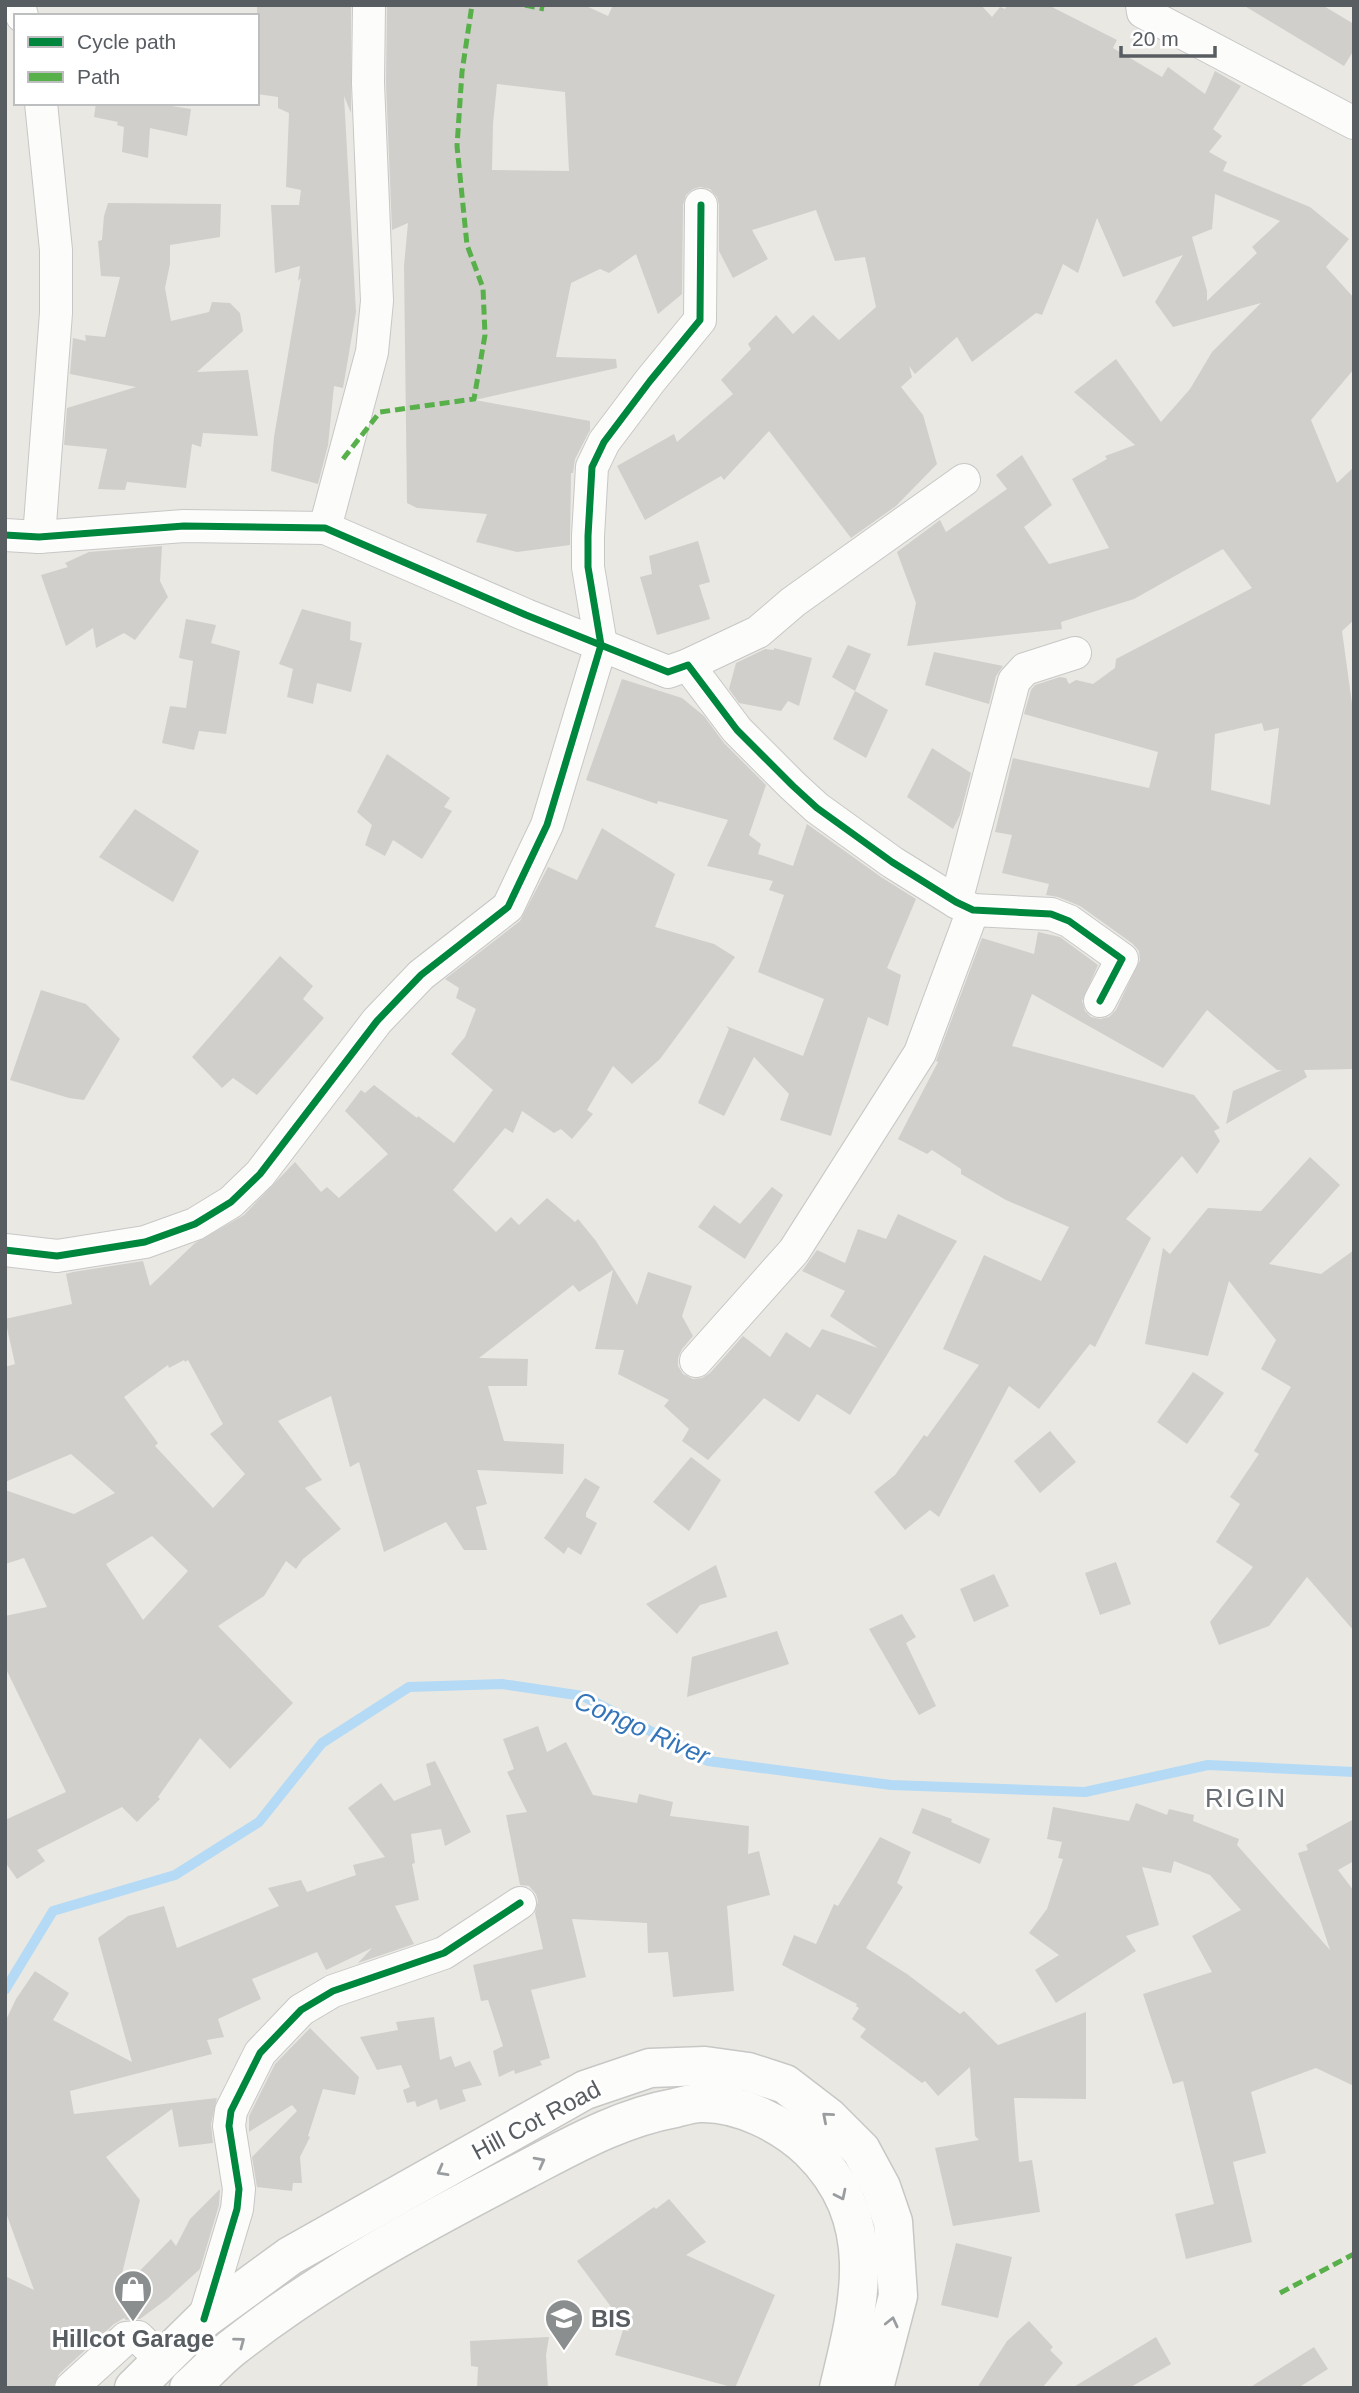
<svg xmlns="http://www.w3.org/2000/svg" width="1359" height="2393" font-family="Helvetica,sans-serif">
<rect width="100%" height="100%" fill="#eae8e2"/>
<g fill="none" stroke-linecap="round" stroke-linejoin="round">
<path stroke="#b4daf6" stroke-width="10" d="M 5,1990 L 53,1911 L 175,1875 L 259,1822 L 322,1743 L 409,1687 L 502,1684 L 583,1696 L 708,1761 L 891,1785 L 1085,1792 L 1208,1765 L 1354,1772"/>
</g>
<g fill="#d0cfcb" fill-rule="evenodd">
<path d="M 257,5 L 351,5 L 351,113 L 344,96 L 356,312 L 343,388 L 334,386 L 328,445 L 318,484 L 271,471 L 274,437 L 301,278 L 298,281 L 300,266 L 275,273 L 271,205 L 299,205 L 301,190 L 286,187 L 289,113 L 278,108 L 278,97 L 257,94 Z"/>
<path d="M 387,5 L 584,5 L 608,16 L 613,5 L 981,5 L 992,17 L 1000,7 L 1005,9 L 1008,5 L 1048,5 L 1117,40 L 1113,48 L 1162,77 L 1168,67 L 1205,94 L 1215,71 L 1241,86 L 1213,129 L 1222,136 L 1209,152 L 1227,162 L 1223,171 L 1310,207 L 1349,239 L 1326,267 L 1354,298 L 1354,369 L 1311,420 L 1337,483 L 1354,467 L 1354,620 L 1342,631 L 1354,718 L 1354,1069 L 1304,1070 L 1307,1077 L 1226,1124 L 1233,1091 L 1282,1070 L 1277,1070 L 1207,1010 L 1163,1068 L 1032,994 L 1012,1046 L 1194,1095 L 1220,1128 L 1214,1131 L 1220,1141 L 1197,1174 L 1182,1156 L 1126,1219 L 1151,1238 L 1095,1347 L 1090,1344 L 1039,1409 L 1009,1386 L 939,1517 L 930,1510 L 905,1530 L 874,1492 L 895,1475 L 924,1435 L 927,1437 L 979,1365 L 943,1349 L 984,1255 L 1041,1281 L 1069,1227 L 1006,1200 L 961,1174 L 961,1169 L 932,1150 L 927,1154 L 898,1139 L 938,1062 L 936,1061 L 982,938 L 1034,954 L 1038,932 L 1060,937 L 1098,965 L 1082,1001 L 1085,1011 L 1091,1017 L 1100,1019 L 1109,1017 L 1116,1010 L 1140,960 L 1139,951 L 1133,944 L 1080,906 L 1058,897 L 1046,895 L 1049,884 L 1002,873 L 1012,835 L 995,832 L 1013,758 L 1149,788 L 1158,752 L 1024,714 L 1031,690 L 1035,685 L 1060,677 L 1066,678 L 1069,684 L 1076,680 L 1093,684 L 1115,668 L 1116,659 L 1252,588 L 1223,549 L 1134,599 L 1061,622 L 1062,629 L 907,646 L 916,603 L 897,552 L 940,520 L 946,532 L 1007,489 L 996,475 L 1022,455 L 1052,505 L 1024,527 L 1049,564 L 1109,548 L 1072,479 L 1107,459 L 1105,456 L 1135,445 L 1074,392 L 1116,359 L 1161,422 L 1190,389 L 1212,352 L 1261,303 L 1173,327 L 1155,302 L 1183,255 L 1123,277 L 1097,218 L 1078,273 L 1063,264 L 1042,315 L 1036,313 L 972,362 L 957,337 L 915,374 L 909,366 L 912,377 L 901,387 L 923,415 L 937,464 L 896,506 L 851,538 L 769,431 L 724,480 L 721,476 L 645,520 L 617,466 L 674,434 L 677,442 L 733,394 L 721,380 L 751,349 L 748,344 L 776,315 L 793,334 L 813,315 L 839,340 L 876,307 L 865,257 L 835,261 L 816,210 L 752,230 L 768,259 L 733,278 L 719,251 L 719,205 L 717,197 L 710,189 L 700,187 L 693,189 L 686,195 L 683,205 L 682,294 L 658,314 L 636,254 L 609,273 L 600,269 L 571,283 L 556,357 L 616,359 L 617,368 L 475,400 L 590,421 L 590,430 L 575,459 L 573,473 L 571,473 L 570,545 L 517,552 L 476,542 L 487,514 L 417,508 L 407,503 L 404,266 L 408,223 L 392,230 L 386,83 ZM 497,84 L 565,92 L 569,171 L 492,170 L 493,124 ZM 1215,194 L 1280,221 L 1252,247 L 1257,253 L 1207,301 L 1207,291 L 1192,237 L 1212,229 ZM 1262,723 L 1264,731 L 1279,728 L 1270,805 L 1211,790 L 1215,734 Z"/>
<path d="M 1243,5 L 1322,5 L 1354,24 L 1354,50 L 1344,66 Z"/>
<path d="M 96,103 L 152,103 L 191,109 L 187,136 L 150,128 L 148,158 L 122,152 L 124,127 L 117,125 L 118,122 L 94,117 Z"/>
<path d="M 108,203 L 221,204 L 220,237 L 170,245 L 170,264 L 165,288 L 171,321 L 209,312 L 212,302 L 230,303 L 240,313 L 243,331 L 197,372 L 248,370 L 258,436 L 203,433 L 201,447 L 192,444 L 186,488 L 127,482 L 125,490 L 98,489 L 107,449 L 64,445 L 67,408 L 136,387 L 70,374 L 73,338 L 86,341 L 85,335 L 105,337 L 120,277 L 101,276 L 98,241 L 102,240 L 104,216 Z"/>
<path d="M 698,541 L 710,582 L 699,585 L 710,619 L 657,635 L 640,577 L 652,574 L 649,556 Z"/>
<path d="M 162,546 L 160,581 L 168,597 L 135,640 L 124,633 L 96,648 L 93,628 L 66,646 L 41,575 L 68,567 L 65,563 L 89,552 Z"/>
<path d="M 302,609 L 351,622 L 350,640 L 362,643 L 351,692 L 317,683 L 313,704 L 287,697 L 293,669 L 279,664 Z"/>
<path d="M 186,619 L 216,625 L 211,643 L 240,651 L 226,734 L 199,731 L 194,750 L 162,743 L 170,706 L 186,708 L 193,661 L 179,658 Z"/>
<path d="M 848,645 L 871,654 L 855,691 L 832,677 Z"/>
<path d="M 774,648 L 812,658 L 799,706 L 788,701 L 781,711 L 739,703 L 729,689 L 736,663 L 765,649 L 774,650 Z"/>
<path d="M 934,652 L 1003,666 L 996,676 L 989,704 L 925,685 Z"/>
<path d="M 622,679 L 682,698 L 704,716 L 724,743 L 766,785 L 749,835 L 761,844 L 758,854 L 793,866 L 807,824 L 881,877 L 916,899 L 887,968 L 901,975 L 888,1026 L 868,1017 L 831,1136 L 780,1120 L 789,1094 L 754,1057 L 724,1116 L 698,1103 L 729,1029 L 726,1026 L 803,1056 L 824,999 L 758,972 L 784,895 L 769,890 L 773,881 L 707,866 L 728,820 L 658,801 L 657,804 L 586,780 Z"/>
<path d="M 855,691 L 888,710 L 866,758 L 833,739 Z"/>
<path d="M 932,748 L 971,773 L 960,815 L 953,829 L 907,797 Z"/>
<path d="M 387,754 L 450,798 L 444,807 L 452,811 L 422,859 L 393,840 L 385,856 L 365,845 L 372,825 L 357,812 Z"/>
<path d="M 135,809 L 199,851 L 173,902 L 99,857 Z"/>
<path d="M 602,828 L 675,874 L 655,927 L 714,944 L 735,957 L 660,1059 L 632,1084 L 613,1066 L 587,1110 L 593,1114 L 572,1139 L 561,1129 L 554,1133 L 522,1111 L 513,1133 L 505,1128 L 453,1190 L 496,1232 L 511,1217 L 519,1225 L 547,1198 L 575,1222 L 578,1219 L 596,1241 L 637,1305 L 648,1272 L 692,1286 L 682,1316 L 693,1336 L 682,1349 L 678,1358 L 678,1366 L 683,1374 L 693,1379 L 702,1378 L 710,1373 L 743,1336 L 770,1357 L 786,1332 L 810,1348 L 822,1329 L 878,1348 L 830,1316 L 845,1291 L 802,1271 L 817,1250 L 845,1263 L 858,1229 L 886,1239 L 898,1214 L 957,1241 L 850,1415 L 817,1394 L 799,1422 L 764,1398 L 708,1460 L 682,1441 L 689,1429 L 664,1406 L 669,1400 L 618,1374 L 624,1350 L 595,1349 L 613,1270 L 579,1292 L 573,1285 L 479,1358 L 528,1359 L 527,1386 L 488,1386 L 504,1441 L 564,1444 L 563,1474 L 477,1470 L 487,1504 L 476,1507 L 487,1550 L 464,1550 L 446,1522 L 384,1552 L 359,1462 L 350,1467 L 331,1396 L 278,1421 L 322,1480 L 305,1488 L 341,1529 L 303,1559 L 296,1569 L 286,1561 L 264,1596 L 218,1626 L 293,1703 L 230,1769 L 200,1738 L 158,1797 L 160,1799 L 137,1822 L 122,1807 L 37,1850 L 45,1861 L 17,1879 L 5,1862 L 5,1820 L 66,1792 L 5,1667 L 5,1616 L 47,1607 L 24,1558 L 5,1564 L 5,1490 L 74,1514 L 115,1493 L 71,1454 L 5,1482 L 5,1367 L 15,1364 L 5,1319 L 72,1304 L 66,1274 L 73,1272 L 143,1261 L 150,1286 L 195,1243 L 244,1215 L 295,1162 L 321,1192 L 327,1187 L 339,1198 L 388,1154 L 345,1111 L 361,1090 L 365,1093 L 374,1085 L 417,1118 L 418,1116 L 454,1143 L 493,1090 L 451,1054 L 465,1037 L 476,1009 L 456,998 L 459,988 L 445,979 L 520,921 L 548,867 L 577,880 ZM 184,1360 L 185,1362 L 188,1360 L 223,1424 L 210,1434 L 245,1474 L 213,1508 L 155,1446 L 158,1443 L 124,1397 L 168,1365 L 169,1368 ZM 152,1536 L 188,1571 L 143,1620 L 106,1564 Z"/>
<path d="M 280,956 L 313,986 L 303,999 L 324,1018 L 257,1095 L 233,1078 L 222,1088 L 192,1057 Z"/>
<path d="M 41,990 L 86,1004 L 120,1039 L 84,1100 L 69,1098 L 10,1080 Z"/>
<path d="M 1310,1157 L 1340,1185 L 1269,1264 L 1321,1274 L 1354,1250 L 1354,1631 L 1307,1577 L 1269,1626 L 1219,1645 L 1210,1622 L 1253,1567 L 1216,1542 L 1240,1504 L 1230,1497 L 1259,1454 L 1254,1451 L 1291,1387 L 1261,1369 L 1276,1340 L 1229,1281 L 1208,1356 L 1145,1344 L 1163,1248 L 1170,1254 L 1208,1208 L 1261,1211 Z"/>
<path d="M 772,1187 L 783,1195 L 745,1259 L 698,1227 L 714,1205 L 740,1224 Z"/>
<path d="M 1193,1372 L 1224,1393 L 1187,1444 L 1157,1422 Z"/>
<path d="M 1050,1431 L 1076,1462 L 1040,1493 L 1014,1461 Z"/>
<path d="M 691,1457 L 721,1480 L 689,1531 L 653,1502 Z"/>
<path d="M 585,1478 L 600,1487 L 586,1513 L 586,1517 L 597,1523 L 581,1555 L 568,1547 L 564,1554 L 544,1538 Z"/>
<path d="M 1116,1562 L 1131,1604 L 1100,1615 L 1085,1573 Z"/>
<path d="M 716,1565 L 727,1597 L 700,1605 L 677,1634 L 646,1604 Z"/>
<path d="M 994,1574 L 1009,1606 L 974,1622 L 960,1589 Z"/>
<path d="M 902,1614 L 916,1637 L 906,1643 L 936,1706 L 919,1715 L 869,1629 Z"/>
<path d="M 777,1631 L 789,1664 L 687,1697 L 692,1657 Z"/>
<path d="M 538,1726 L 547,1752 L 566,1742 L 593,1795 L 637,1803 L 639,1794 L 673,1802 L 670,1816 L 749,1826 L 748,1854 L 759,1851 L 770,1895 L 727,1906 L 734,1991 L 673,1997 L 668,1952 L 648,1953 L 647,1923 L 572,1919 L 586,1977 L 531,1990 L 550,2058 L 540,2061 L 542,2065 L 515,2074 L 514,2070 L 499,2077 L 493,2051 L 503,2046 L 488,2000 L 481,2001 L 473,1965 L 543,1949 L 535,1913 L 538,1901 L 536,1894 L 529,1886 L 520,1885 L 506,1815 L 527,1812 L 507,1772 L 514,1769 L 503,1739 Z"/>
<path d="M 435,1761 L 471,1832 L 445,1846 L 441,1829 L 411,1834 L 415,1863 L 412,1864 L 419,1900 L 395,1906 L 414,1944 L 358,1963 L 372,1948 L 326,1970 L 317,1952 L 252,1979 L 261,1999 L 218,2019 L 224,2037 L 207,2040 L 212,2054 L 70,2091 L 74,2114 L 217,2098 L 211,2124 L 213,2143 L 179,2147 L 172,2109 L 106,2157 L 140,2200 L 117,2294 L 171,2239 L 176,2246 L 190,2219 L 220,2189 L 219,2205 L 200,2269 L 167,2299 L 140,2319 L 126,2320 L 124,2318 L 114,2324 L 59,2374 L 53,2388 L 5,2388 L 5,2276 L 34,2290 L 5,2210 L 5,2022 L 16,1999 L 35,1971 L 69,1993 L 53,2020 L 132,2062 L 98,1938 L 128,1916 L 164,1906 L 177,1948 L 279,1906 L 268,1888 L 301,1880 L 307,1892 L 356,1875 L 353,1865 L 385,1857 L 348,1808 L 381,1783 L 394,1801 L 431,1785 L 426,1764 Z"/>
<path d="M 1136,1803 L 1167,1815 L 1169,1809 L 1194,1815 L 1193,1821 L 1239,1839 L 1237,1845 L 1330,1950 L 1298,1853 L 1308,1850 L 1306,1845 L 1354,1819 L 1354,1861 L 1338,1870 L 1354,1891 L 1354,2086 L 1316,2068 L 1251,2092 L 1266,2153 L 1233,2162 L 1252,2242 L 1186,2259 L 1175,2214 L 1214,2204 L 1183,2081 L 1173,2084 L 1143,1994 L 1212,1972 L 1192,1936 L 1241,1910 L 1210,1875 L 1174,1861 L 1171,1873 L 1142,1867 L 1159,1925 L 1126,1936 L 1136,1951 L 1056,2003 L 1035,1970 L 1059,1955 L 1029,1933 L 1047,1909 L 1063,1859 L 1058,1858 L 1062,1842 L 1047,1839 L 1053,1807 L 1129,1821 Z"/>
<path d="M 922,1808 L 952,1819 L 951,1822 L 990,1839 L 980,1864 L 912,1833 Z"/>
<path d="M 880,1837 L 911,1852 L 897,1883 L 903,1887 L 866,1948 L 907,1974 L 960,2014 L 964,2011 L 998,2045 L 1086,2012 L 1086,2099 L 1014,2098 L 1019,2162 L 1032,2160 L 1040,2212 L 953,2226 L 935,2148 L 979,2140 L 975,2136 L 970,2067 L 938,2096 L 925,2081 L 922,2083 L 860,2037 L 866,2029 L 852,2019 L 859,2008 L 856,2006 L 857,2004 L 782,1965 L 794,1935 L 816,1944 L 834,1904 L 838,1906 Z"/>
<path d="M 434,2017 L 440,2060 L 451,2056 L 455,2067 L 470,2061 L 482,2085 L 462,2090 L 466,2101 L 440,2110 L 437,2099 L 417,2107 L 415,2101 L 407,2103 L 403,2090 L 410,2087 L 401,2065 L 377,2070 L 360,2037 L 398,2030 L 396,2022 Z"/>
<path d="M 310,2028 L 359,2077 L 355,2095 L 323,2089 L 308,2136 L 310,2137 L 300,2157 L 302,2183 L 293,2183 L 292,2191 L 257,2187 L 252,2157 L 297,2111 L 292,2105 L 249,2132 L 249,2116 L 275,2064 Z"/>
<path d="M 669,2199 L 706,2242 L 686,2255 L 775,2295 L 735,2388 L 615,2355 L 623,2330 L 629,2331 L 577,2261 L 654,2207 L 656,2209 Z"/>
<path d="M 956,2243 L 1012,2257 L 998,2318 L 941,2305 Z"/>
<path d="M 1029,2321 L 1053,2347 L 1050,2350 L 1063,2363 L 1042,2388 L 977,2388 L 1007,2341 Z"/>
<path d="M 549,2337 L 546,2355 L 548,2388 L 477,2388 L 478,2367 L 471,2366 L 470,2341 Z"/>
<path d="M 1156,2337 L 1171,2364 L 1129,2388 L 1072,2388 Z"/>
<path d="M 1314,2347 L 1328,2369 L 1298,2388 L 1249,2388 Z"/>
</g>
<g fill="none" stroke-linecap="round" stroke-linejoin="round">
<defs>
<g id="street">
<path d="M 19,5 L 22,16"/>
<path d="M 1142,5 L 1143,12 L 1354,123"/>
<path d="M 325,528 L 372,352 L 377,301 L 368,83 L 369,5"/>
<path d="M 5,535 L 39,537 L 184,526 L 325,528 L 526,615 L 668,672 L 688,665 L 737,730 L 793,786 L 817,808 L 892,862 L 956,902 L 973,910 L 1051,914 L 1069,921 L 1122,959 L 1100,1001"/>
<path d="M 39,537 L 56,313 L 56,250 L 41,103"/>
<path d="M 688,665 L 758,632 L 793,602 L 964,480"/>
<path d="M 956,902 L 1014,681 L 1025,669 L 1075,653"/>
<path d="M 5,1250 L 57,1256 L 145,1242 L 195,1224 L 231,1202 L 260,1174 L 377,1021 L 421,975 L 508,907 L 547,825 L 601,645 L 588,567 L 588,536 L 592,467 L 604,442 L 650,381 L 700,320 L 701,205"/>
<path d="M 696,1361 L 794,1251 L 920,1053 L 973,910"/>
<path d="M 204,2319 L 237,2209 L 239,2189 L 229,2126 L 231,2111 L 260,2053 L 301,2010 L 333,1991 L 444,1953 L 520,1903"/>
<path d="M 71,2388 L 126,2338 L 138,2337 L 162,2360"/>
</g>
<g id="secondary">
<path d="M 134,2388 L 204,2319 L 290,2256 L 585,2090 L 650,2068 L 705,2066 L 748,2072 L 785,2084 L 828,2117 L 861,2150 L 881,2187 L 893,2222 L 898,2296 L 874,2388"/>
<path d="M 189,2388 C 204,2375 217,2360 232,2348 C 322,2277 423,2223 525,2170 C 573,2145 620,2118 675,2108 C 683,2106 693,2103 701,2103 C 739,2102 783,2124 810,2150 C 881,2220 860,2302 839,2388"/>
</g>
</defs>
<use href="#street" stroke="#c7c7c7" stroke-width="34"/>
<use href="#secondary" stroke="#c7c7c6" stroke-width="41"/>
<use href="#street" stroke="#fcfcfb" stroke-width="32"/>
<use href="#secondary" stroke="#fcfcfb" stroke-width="38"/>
<g stroke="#58b04a" stroke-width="5" stroke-dasharray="10 5" stroke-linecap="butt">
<path d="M 525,5 L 544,9"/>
<path d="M 343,459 L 380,412 L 474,399 L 485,335 L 483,288 L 467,245 L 457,146 L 462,72 L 472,5"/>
<path d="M 1280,2293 L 1354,2254"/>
</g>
<defs>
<g id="cycleway">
<path d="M 5,535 L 39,537 L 184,526 L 325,528 L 526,615 L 668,672 L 688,665 L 737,730 L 793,786 L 817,808 L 892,862 L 956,902 L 973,910 L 1051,914 L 1069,921 L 1122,959 L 1100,1001"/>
<path d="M 5,1250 L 57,1256 L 145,1242 L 195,1224 L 231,1202 L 260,1174 L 377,1021 L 421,975 L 508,907 L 547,825 L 601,645 L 588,567 L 588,536 L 592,467 L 604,442 L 650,381 L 700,320 L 701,205"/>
<path d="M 204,2319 L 237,2209 L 239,2189 L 229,2126 L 231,2111 L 260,2053 L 301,2010 L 333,1991 L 444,1953 L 520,1903"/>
</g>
</defs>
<use href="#cycleway" stroke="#fff" stroke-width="11"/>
<use href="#cycleway" stroke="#00873e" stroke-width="7"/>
</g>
<defs><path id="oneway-chevron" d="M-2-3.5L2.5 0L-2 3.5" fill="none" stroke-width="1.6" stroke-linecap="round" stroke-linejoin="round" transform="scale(1.75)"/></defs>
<g stroke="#9a9d9f">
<use href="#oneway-chevron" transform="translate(827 2117) rotate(-139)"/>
<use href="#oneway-chevron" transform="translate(540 2162) rotate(-28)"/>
<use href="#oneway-chevron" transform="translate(442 2171) rotate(151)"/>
<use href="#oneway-chevron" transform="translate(841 2195) rotate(64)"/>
<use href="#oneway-chevron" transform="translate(892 2322) rotate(-77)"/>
<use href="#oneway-chevron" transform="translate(240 2342) rotate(-37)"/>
</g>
<defs>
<symbol id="shop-pin" viewBox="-11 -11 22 30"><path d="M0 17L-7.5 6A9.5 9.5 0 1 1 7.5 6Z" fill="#8b8e8f" stroke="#fff"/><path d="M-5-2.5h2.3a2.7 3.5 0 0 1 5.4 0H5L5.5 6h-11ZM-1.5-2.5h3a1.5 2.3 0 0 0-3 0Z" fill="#fff"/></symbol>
<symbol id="school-pin" viewBox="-11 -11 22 30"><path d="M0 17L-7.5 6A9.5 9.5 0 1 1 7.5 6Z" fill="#8b8e8f" stroke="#fff"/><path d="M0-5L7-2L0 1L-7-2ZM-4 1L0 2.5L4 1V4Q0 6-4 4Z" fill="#fff"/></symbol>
</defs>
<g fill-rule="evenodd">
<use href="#shop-pin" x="111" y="2267" width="44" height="60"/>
<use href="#school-pin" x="542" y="2296" width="44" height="60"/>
</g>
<g text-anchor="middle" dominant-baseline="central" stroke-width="6" stroke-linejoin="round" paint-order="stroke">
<g font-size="24" fill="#585d62" stroke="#fff">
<text transform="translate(536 2120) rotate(-28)">Hill Cot Road</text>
</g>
<g font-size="24" font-weight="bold" fill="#585d62" stroke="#fff" text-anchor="start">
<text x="591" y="2318">BIS</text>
<text x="133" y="2338" text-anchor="middle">Hillcot Garage</text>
</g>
<g font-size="26" font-style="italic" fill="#3474b8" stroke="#fff">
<text transform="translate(642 1728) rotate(24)">Congo River</text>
</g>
<g font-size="26" letter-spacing="2" fill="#696f74" stroke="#fff">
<text x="1246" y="1798">RIGIN</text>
</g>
</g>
<rect width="1359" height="2393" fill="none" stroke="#585d62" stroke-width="14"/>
<rect x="14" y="14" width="245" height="91" fill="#ffffff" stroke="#bcbec0" stroke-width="2"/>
<rect x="28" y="37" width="35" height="10" fill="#00873e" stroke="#bcbec0" stroke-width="2"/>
<text x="77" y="49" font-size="21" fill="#585d62">Cycle path</text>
<rect x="28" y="72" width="35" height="10" fill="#58b04a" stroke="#bcbec0" stroke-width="2"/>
<text x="77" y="84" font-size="21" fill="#585d62">Path</text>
<path d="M1121 46v10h94v-10" fill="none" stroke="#585d62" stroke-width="3.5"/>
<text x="1132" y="46" font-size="21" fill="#585d62" stroke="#ffffff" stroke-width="5" paint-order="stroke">20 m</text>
</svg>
